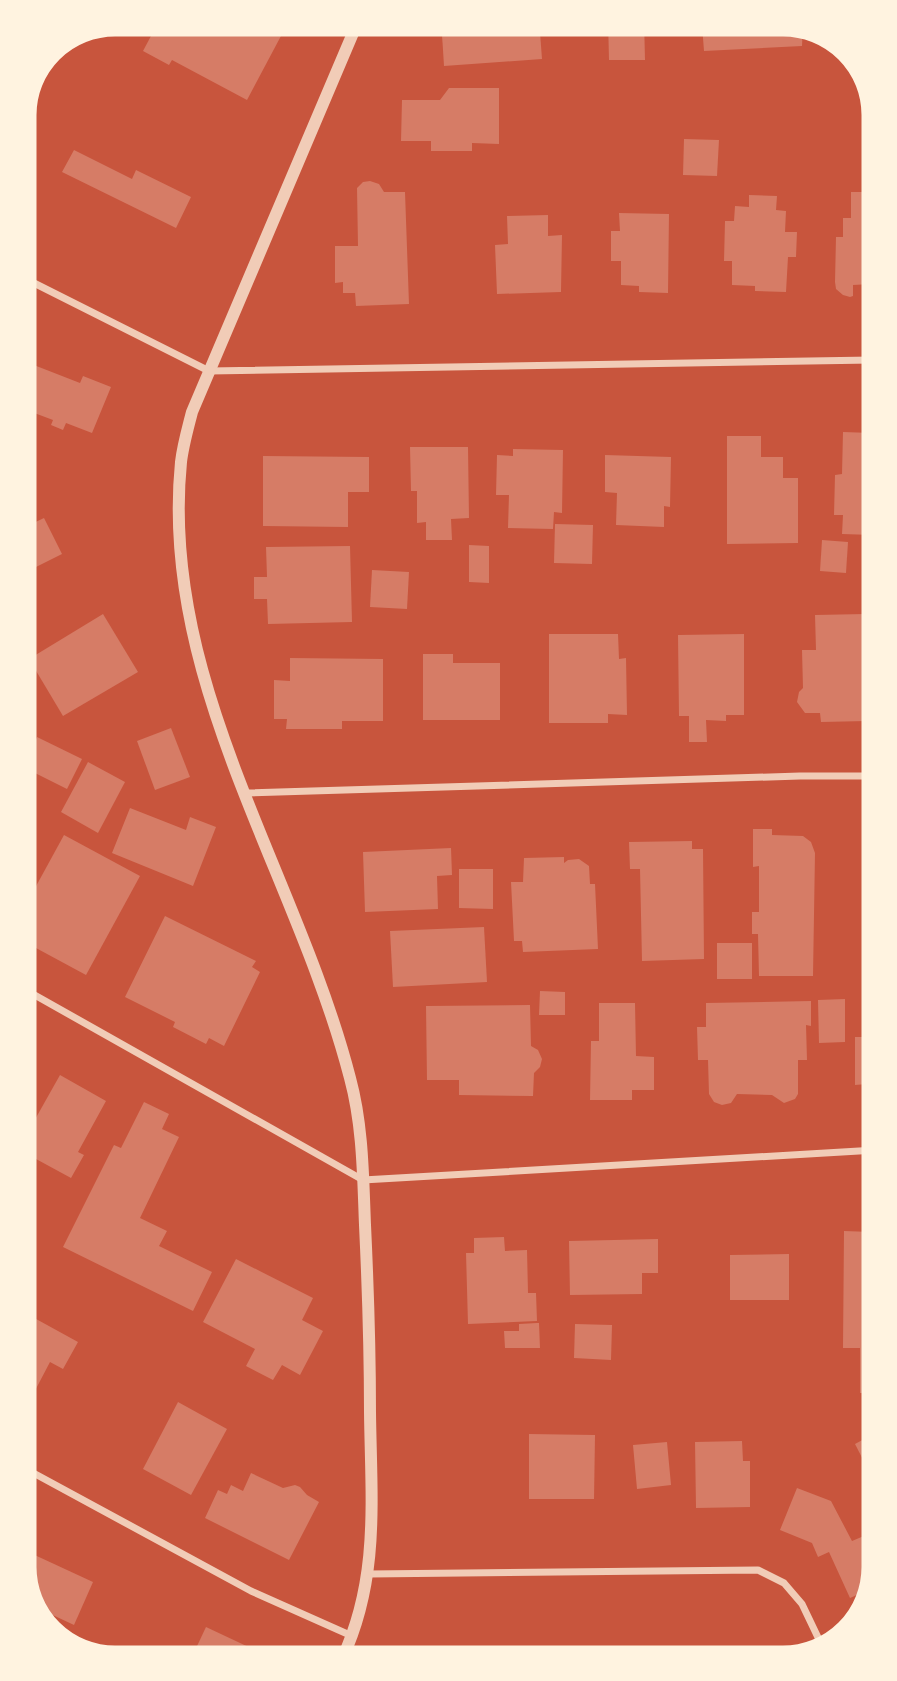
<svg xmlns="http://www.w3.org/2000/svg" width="897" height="1681" font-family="'Titillium Web',sans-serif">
<rect width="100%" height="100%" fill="#c8553d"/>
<g fill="#d67c66">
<path d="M 160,19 L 290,19 L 247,100 L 172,60 L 169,65 L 143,51 Z"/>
<path d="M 441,19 L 539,19 L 542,59 L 444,66 Z"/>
<path d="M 608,19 L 644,19 L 645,60 L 609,60 Z"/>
<path d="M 711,19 L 789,19 L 803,25 L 802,46 L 704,51 L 702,25 L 712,25 Z"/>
<path d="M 449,88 L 499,88 L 499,144 L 472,143 L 472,151 L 431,151 L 431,141 L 401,141 L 402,100 L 440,100 Z"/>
<path d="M 684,139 L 719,140 L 717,176 L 683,175 Z"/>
<path d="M 74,150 L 132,179 L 136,170 L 191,197 L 176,228 L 62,172 Z"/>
<path d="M 370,181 L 379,184 L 384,192 L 405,192 L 409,304 L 356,306 L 355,293 L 343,293 L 343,282 L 335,283 L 335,246 L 358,246 L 357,188 L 363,182 Z"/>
<path d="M 851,192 L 871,192 L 871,284 L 853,285 L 853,296 L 850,297 L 843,295 L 836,289 L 835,282 L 836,237 L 843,237 L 843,218 L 851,218 Z"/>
<path d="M 749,195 L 777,196 L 776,210 L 786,211 L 785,232 L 797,232 L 796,257 L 788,257 L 786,292 L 755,291 L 755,286 L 732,285 L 732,261 L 724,261 L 725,221 L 734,221 L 735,206 L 749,207 Z"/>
<path d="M 619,213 L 669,214 L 668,293 L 639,292 L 639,286 L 621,285 L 621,261 L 611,261 L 611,231 L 620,231 Z"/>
<path d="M 548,215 L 548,236 L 562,235 L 561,292 L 497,294 L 495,245 L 508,244 L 507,216 Z"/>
<path d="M 21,360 L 80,383 L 83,376 L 111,387 L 92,433 L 66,423 L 63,430 L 51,425 L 53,420 L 21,408 Z"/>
<path d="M 843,432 L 872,433 L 873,535 L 842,534 L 843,515 L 834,515 L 835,475 L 842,474 Z"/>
<path d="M 727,436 L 761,436 L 761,457 L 783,457 L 783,478 L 798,478 L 798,543 L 727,544 Z"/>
<path d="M 410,447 L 468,447 L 469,518 L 451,519 L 452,540 L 426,540 L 426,522 L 417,523 L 417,491 L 411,491 Z"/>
<path d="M 513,449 L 563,450 L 562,513 L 554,512 L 553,529 L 508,528 L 509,495 L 496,495 L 497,455 L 513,456 Z"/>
<path d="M 605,455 L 671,457 L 670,507 L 664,506 L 664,527 L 616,525 L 617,493 L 605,492 Z"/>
<path d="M 263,456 L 369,457 L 369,492 L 348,492 L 348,527 L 263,526 Z"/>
<path d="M 44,518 L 62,554 L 22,574 L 21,529 Z"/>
<path d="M 555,524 L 593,525 L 592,564 L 554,563 Z"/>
<path d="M 822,540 L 848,542 L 846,573 L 820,571 Z"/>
<path d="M 469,545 L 489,546 L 489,583 L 469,582 Z"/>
<path d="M 350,546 L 352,622 L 268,624 L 267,599 L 254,599 L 254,577 L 267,577 L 266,547 Z"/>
<path d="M 372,570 L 409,572 L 407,609 L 370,607 Z"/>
<path d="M 103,614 L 138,672 L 63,716 L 29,659 Z"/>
<path d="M 865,614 L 866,635 L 873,635 L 873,715 L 867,715 L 867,721 L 821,722 L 820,713 L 805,713 L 797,702 L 799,692 L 803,688 L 802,650 L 816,650 L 815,615 Z"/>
<path d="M 549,634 L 618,634 L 619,659 L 626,658 L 627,715 L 608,714 L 608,723 L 549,723 Z"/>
<path d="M 744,634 L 744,715 L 726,715 L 726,721 L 706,720 L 707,742 L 689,742 L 689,716 L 679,716 L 678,635 Z"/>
<path d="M 423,654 L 453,654 L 453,663 L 500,663 L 500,720 L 423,720 Z"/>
<path d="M 290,658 L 383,659 L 383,721 L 342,721 L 342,729 L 286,729 L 287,719 L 274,719 L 274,680 L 290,681 Z"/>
<path d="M 171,728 L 190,777 L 155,790 L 137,741 Z"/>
<path d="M 37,737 L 82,759 L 67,789 L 23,767 Z"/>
<path d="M 88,762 L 125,782 L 98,833 L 61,812 Z"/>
<path d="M 130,808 L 186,830 L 190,817 L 216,827 L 193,886 L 112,853 Z"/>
<path d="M 753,829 L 772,829 L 772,835 L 803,836 L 811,842 L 815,853 L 813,976 L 759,976 L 758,934 L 752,934 L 752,912 L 759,912 L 759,866 L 753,867 Z"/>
<path d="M 64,835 L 140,876 L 86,975 L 23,941 L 23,910 Z"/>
<path d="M 692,841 L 692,849 L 703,849 L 704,959 L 642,961 L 640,869 L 630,869 L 629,842 Z"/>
<path d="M 451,848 L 452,875 L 437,876 L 438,909 L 365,912 L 363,852 Z"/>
<path d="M 564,857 L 564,863 L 568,860 L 579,859 L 589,866 L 590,884 L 595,884 L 598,949 L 523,952 L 522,941 L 514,941 L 511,882 L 523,882 L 524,858 Z"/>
<path d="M 459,869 L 493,869 L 493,909 L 459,908 Z"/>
<path d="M 165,916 L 256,961 L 252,967 L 260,972 L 224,1046 L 209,1038 L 206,1044 L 173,1027 L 175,1022 L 125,997 Z"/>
<path d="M 484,927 L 487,982 L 393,987 L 390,931 Z"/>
<rect x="717" y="943" width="35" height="36"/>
<path d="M 540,991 L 565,992 L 565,1015 L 539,1015 Z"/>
<path d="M 845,999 L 845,1042 L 819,1043 L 818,1000 Z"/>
<path d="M 811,1001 L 811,1026 L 806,1025 L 807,1060 L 798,1060 L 798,1094 L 795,1099 L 784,1103 L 772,1095 L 737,1094 L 731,1103 L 722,1105 L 714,1102 L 709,1094 L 708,1060 L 698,1060 L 697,1027 L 706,1027 L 706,1003 Z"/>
<path d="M 599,1003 L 635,1003 L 636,1056 L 654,1057 L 654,1090 L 632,1090 L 632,1100 L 590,1100 L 591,1041 L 599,1041 Z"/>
<path d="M 530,1005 L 531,1046 L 538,1050 L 542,1059 L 540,1067 L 534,1073 L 533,1096 L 459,1095 L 459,1080 L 427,1080 L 426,1006 Z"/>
<path d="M 865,1022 L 875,1022 L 875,1095 L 867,1095 L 867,1084 L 855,1085 L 855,1037 L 866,1037 Z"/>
<path d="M 60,1075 L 106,1101 L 78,1152 L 84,1155 L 71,1178 L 25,1153 L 24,1139 Z"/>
<path d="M 144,1102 L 169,1114 L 162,1129 L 179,1137 L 140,1218 L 167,1231 L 159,1246 L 212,1272 L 193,1311 L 63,1247 L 114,1145 L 121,1148 Z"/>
<path d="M 872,1219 L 876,1219 L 877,1393 L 860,1393 L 860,1348 L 843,1348 L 844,1231 L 872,1232 Z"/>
<path d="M 504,1237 L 505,1251 L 527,1250 L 528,1293 L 536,1293 L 537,1321 L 468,1324 L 466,1253 L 474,1253 L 474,1238 Z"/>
<path d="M 658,1239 L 658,1273 L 642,1273 L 642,1294 L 570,1295 L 569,1241 Z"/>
<path d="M 789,1254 L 789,1300 L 730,1300 L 730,1255 Z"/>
<path d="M 236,1259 L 313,1298 L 302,1320 L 323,1331 L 300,1375 L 282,1365 L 273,1380 L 246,1366 L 255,1349 L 203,1322 Z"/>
<path d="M 27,1314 L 78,1342 L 63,1369 L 50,1362 L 28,1404 L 26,1403 Z"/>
<path d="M 537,1323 L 539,1323 L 540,1348 L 505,1348 L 504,1331 L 519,1331 L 519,1324 Z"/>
<path d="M 575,1324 L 612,1325 L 611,1360 L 574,1358 Z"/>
<path d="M 178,1402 L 227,1429 L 191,1495 L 143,1469 Z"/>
<path d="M 877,1432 L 877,1487 L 855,1444 Z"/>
<path d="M 529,1434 L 595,1435 L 594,1499 L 529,1499 Z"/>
<path d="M 742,1441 L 743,1461 L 750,1461 L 750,1507 L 696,1508 L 695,1442 Z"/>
<path d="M 667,1442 L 671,1485 L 637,1489 L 633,1445 Z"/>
<path d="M 251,1473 L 283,1488 L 295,1485 L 300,1487 L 307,1495 L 319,1502 L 289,1560 L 205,1518 L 218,1490 L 227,1494 L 231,1485 L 243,1491 Z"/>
<path d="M 797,1488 L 831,1501 L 852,1541 L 878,1530 L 878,1567 L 871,1589 L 850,1598 L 829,1552 L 818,1557 L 812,1543 L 780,1530 Z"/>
<path d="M 26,1551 L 93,1582 L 74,1625 L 27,1603 Z"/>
<path d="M 206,1627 L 259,1652 L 256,1660 L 190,1661 Z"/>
</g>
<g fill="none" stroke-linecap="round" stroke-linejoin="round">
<g stroke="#f1ccb7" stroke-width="7">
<path d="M 20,276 L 209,371 L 872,360"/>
<path d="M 246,793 L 800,776 L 874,776"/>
<path d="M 24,989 L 363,1180 L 876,1150"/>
<path d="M 26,1469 L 251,1591 L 352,1636"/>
<path d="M 369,1574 L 758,1570 L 784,1583 L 802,1604 L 824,1650"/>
</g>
<path stroke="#f1ccb7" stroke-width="12" d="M 342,1659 C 380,1578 371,1499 370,1412 C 370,1350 368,1288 365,1225 C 363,1176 363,1126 350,1078 C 297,873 159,682 181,462 C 183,445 188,428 192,412 L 359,19"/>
</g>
<path d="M0 0H897V1681H0ZM115 32H783A83 83 0 0 1 866 115V1567A83 83 0 0 1 783 1650H115A83 83 0 0 1 32 1567V115A83 83 0 0 1 115 32Z" fill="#fff3e0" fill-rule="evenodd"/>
<path fill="none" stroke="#fff3e0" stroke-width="9" d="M115 32H783A83 83 0 0 1 866 115V1567A83 83 0 0 1 783 1650H115A83 83 0 0 1 32 1567V115A83 83 0 0 1 115 32Z"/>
</svg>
